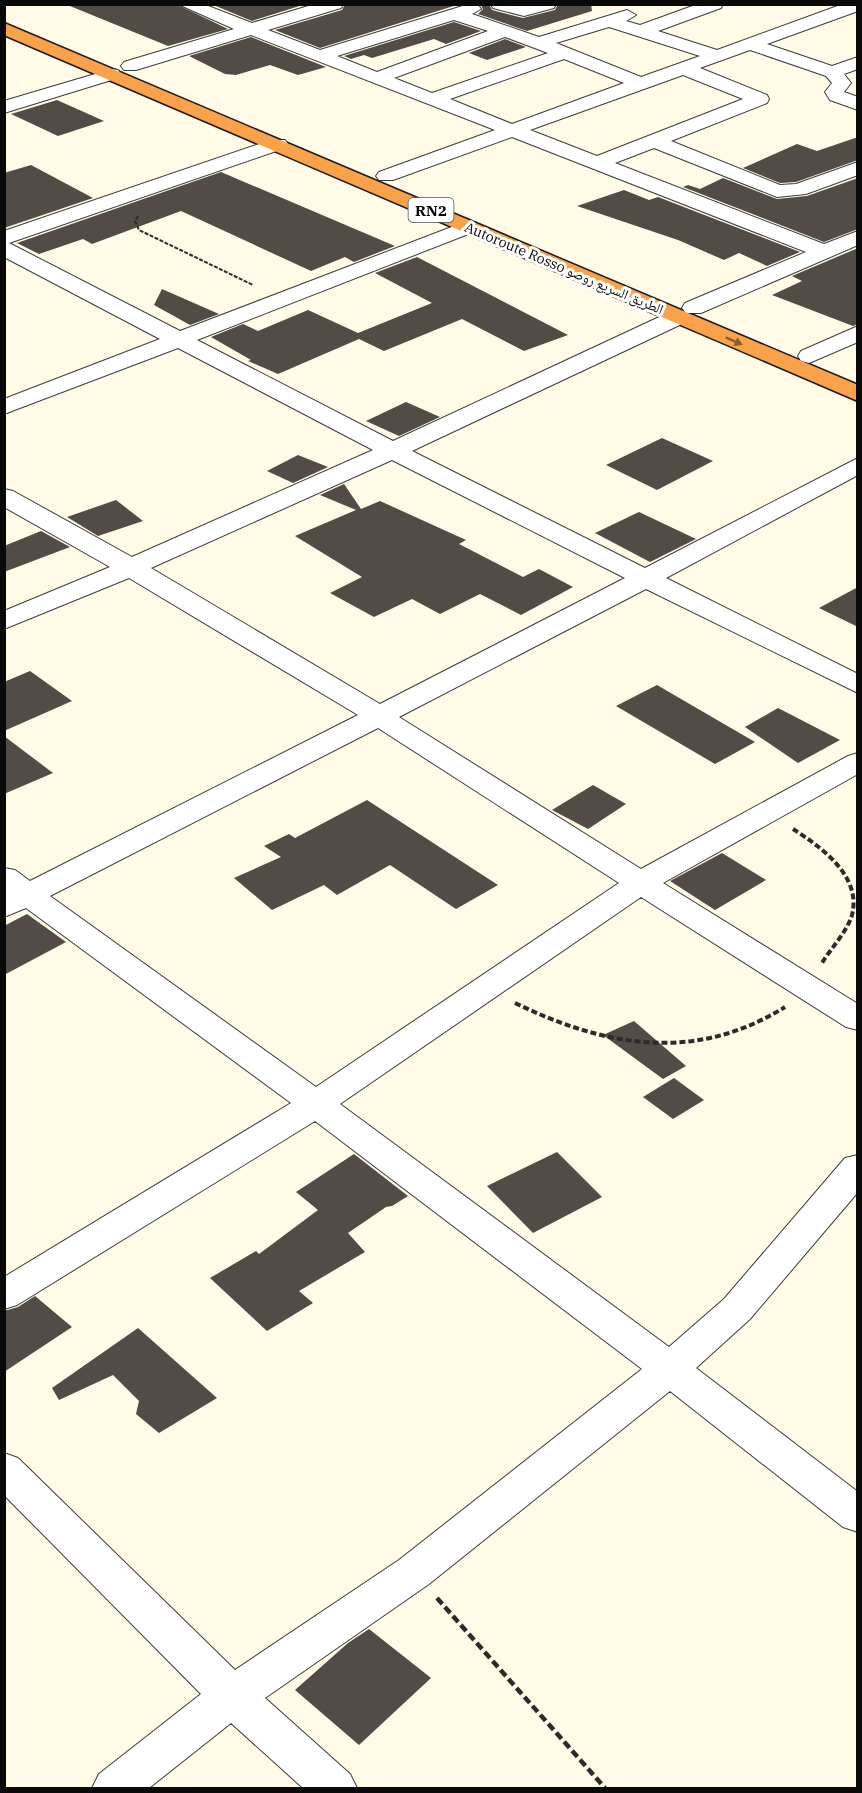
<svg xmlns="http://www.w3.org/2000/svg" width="862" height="1793" font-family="'IBM Plex Serif','Noto Naskh Arabic',serif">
<rect width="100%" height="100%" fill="#fffbe6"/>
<g fill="#524b46">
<path d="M 65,4 L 176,4 L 228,29 L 168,46 Z"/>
<path d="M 211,4 L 306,4 L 252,21 Z"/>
<path d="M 345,4 L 460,4 L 320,48 L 275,30 L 342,10 Z"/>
<path d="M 480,4 L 489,4 L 492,10 L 523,18 L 555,10 L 558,4 L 591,4 L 592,11 L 527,31 L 478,14 L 483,9 Z"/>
<path d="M 454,22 L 481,31 L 446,44 L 434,39 L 372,58 L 364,55 L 351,59 L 344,56 Z"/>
<path d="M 251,37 L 326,67 L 298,75 L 270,65 L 236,75 L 225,74 L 189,56 Z"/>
<path d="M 505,39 L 526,47 L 487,60 L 469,53 Z"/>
<path d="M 57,100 L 104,121 L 58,136 L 11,114 Z"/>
<path d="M 858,137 L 858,160 L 796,182 L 780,183 L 743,168 L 797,144 L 817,151 Z"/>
<path d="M 31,165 L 93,198 L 4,228 L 4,173 Z"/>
<path d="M 221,172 L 395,246 L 354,262 L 345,257 L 311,271 L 181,211 L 92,244 L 83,239 L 39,254 L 17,243 Z"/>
<path d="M 723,178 L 777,199 L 807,196 L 858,178 L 858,229 L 824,242 L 683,187 L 688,185 L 700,189 Z"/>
<path d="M 624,190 L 649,200 L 658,197 L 800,252 L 767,266 L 739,253 L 724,260 L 678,240 L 577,206 Z"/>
<path d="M 858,248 L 858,324 L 853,326 L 772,295 L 802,281 L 792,276 Z"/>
<path d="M 417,257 L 568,335 L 524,351 L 462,319 L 384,351 L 359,339 L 278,374 L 248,361 L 251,360 L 211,337 L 243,324 L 258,331 L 308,310 L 358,333 L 432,303 L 375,273 Z"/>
<path d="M 162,289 L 219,314 L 190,325 L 154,305 Z"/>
<path d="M 406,402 L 440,417 L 399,436 L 366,421 Z"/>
<path d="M 662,438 L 713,461 L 657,490 L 606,465 Z"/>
<path d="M 298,455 L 328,467 L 293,483 L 267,471 Z"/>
<path d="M 344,484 L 361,509 L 380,501 L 466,540 L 459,544 L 523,577 L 539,569 L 573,587 L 521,615 L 480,594 L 440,614 L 412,599 L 374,617 L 330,593 L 362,577 L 295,536 L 356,510 L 320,495 Z"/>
<path d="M 116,500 L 143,521 L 98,536 L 67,517 Z"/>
<path d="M 639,512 L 696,539 L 650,562 L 595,533 Z"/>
<path d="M 41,531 L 70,547 L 4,572 L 4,546 Z"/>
<path d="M 858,587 L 858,627 L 819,608 Z"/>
<path d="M 30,671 L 72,701 L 4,731 L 4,682 Z"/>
<path d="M 657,685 L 755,742 L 715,764 L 616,706 Z"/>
<path d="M 778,708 L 840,740 L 798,763 L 745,727 Z"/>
<path d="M 4,736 L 53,773 L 4,794 Z"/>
<path d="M 593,785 L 626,804 L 588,829 L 552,810 Z"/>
<path d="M 367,800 L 498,885 L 456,909 L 390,865 L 337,895 L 324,885 L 272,910 L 234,878 L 281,857 L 264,846 L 289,834 L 295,838 Z"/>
<path d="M 722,853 L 766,880 L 715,910 L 670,881 Z"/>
<path d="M 27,914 L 66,942 L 4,975 L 4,926 Z"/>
<path d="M 634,1021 L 686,1066 L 663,1079 L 603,1035 Z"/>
<path d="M 674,1078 L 704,1100 L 673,1119 L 643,1097 Z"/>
<path d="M 557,1152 L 602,1197 L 533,1233 L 487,1186 Z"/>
<path d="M 354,1154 L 408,1196 L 392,1206 L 386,1207 L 348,1233 L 365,1252 L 299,1291 L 313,1303 L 267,1331 L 210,1278 L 256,1251 L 259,1254 L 318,1210 L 296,1192 Z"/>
<path d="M 35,1296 L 72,1327 L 4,1372 L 4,1311 L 18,1307 Z"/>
<path d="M 138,1328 L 217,1398 L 159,1433 L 136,1414 L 139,1401 L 113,1375 L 59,1400 L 52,1388 Z"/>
<path d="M 369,1629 L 431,1678 L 359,1745 L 295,1690 L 348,1643 Z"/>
</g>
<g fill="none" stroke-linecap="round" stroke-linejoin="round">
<defs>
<g id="street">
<path d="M 178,4 L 203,4 L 252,23 L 315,4 L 343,4 L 341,8 L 268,30 L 320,50 L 469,4 L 478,5 L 481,9 L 472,14 L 539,37 L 627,10 L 636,15 L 626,21 L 640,25 L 698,4 L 723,4 L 721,8 L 658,31 L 717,50 L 843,4 L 858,4 L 858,11 L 767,44 L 832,66 L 858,57 L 858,69 L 844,74 L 851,83 L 844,92 L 858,97 L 858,110 L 830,100 L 825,92 L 832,83 L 826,76 L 750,50 L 700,68 L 767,95 L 769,99 L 767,103 L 671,141 L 780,185 L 796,184 L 858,162 L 858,175 L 806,194 L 777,197 L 654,148 L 615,163 L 824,244 L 858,231 L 858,245 L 701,313 L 686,313 L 689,317 L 686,322 L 412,451 L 645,568 L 858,458 L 858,475 L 666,578 L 858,674 L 858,693 L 646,589 L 399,717 L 641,869 L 848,756 L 858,753 L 858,774 L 663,883 L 858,1004 L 858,1030 L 846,1027 L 641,897 L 340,1104 L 669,1347 L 724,1299 L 845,1158 L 858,1155 L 858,1192 L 750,1319 L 696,1368 L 858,1492 L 858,1532 L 843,1527 L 670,1391 L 429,1584 L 265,1698 L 350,1774 L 357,1788 L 303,1788 L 231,1723 L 149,1788 L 92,1788 L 99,1774 L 201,1694 L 4,1495 L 4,1453 L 18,1458 L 235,1670 L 399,1560 L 642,1369 L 315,1121 L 17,1305 L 4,1309 L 4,1277 L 291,1103 L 26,908 L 4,917 L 4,868 L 15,870 L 30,881 L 358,715 L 129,578 L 4,629 L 4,611 L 110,567 L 4,507 L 4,489 L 13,491 L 132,557 L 373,450 L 178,348 L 4,414 L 4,399 L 160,339 L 4,257 L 4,231 L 271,140 L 285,140 L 288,144 L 285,148 L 9,243 L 180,331 L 462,223 L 476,223 L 479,227 L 476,231 L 197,340 L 393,441 L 670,312 L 685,312 L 682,308 L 685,303 L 806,252 L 512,137 L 393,180 L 379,180 L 376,176 L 379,172 L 495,130 L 251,35 L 136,70 L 124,70 L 121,66 L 124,62 L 234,29 ZM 454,20 L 488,31 L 377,72 L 337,56 ZM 609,27 L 700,56 L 641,77 L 556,43 ZM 505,37 L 548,53 L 432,93 L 394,78 ZM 564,59 L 624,83 L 512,124 L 450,99 ZM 683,75 L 743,99 L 597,156 L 530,130 ZM 392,460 L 625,578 L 380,704 L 151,568 ZM 378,728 L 619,883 L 316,1087 L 50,896 Z"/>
<path d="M 491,4 L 556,4 L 554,8 L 524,16 L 493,8 Z"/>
<path d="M 112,69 L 118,70 L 121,74 L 118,78 L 4,113 L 4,101 Z"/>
<path d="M 858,326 L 858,342 L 809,363 L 801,361 L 798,356 L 801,351 Z"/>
</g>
<path id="highway" d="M 4,23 L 858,385 L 858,401 L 4,35 Z"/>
</defs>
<use href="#street" stroke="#3c3c3c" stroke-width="2"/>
<use href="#highway" stroke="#1a1a1a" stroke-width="3"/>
<path stroke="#2b2b2b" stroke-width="2" stroke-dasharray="4 1.5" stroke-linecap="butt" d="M 138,216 L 135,221 L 139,230 L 253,285"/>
<g stroke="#2b2b2b" stroke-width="4" stroke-dasharray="6 3" stroke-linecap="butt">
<path d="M 793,829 C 821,847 862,876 852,915 C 847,932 831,948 822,963"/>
<path d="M 515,1003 C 606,1047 695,1063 785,1007"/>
</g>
<path stroke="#2b2b2b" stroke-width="4.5" stroke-dasharray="8 4" stroke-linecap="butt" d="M 437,1598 L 605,1788"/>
<use href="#street" fill="#fff" fill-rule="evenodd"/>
<use href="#highway" fill="#faa249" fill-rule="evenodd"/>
</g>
<defs><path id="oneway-solid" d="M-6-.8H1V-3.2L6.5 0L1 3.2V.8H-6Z" transform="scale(1.5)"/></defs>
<use fill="#8e5d2c" href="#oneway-solid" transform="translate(734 341) rotate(24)"/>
<g text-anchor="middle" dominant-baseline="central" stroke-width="6" stroke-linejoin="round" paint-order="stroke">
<g font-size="14" fill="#090909" stroke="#fff">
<text transform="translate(564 268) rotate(23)">Autoroute Rosso الطريق السريع روصو</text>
</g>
<rect fill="#fff" stroke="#535353" stroke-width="1.5" x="408.5" y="198" width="45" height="24" rx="4.5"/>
<g font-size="15" font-weight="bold" fill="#090909">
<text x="431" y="210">RN2</text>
</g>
</g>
<rect width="862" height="1793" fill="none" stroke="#090909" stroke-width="12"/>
</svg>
